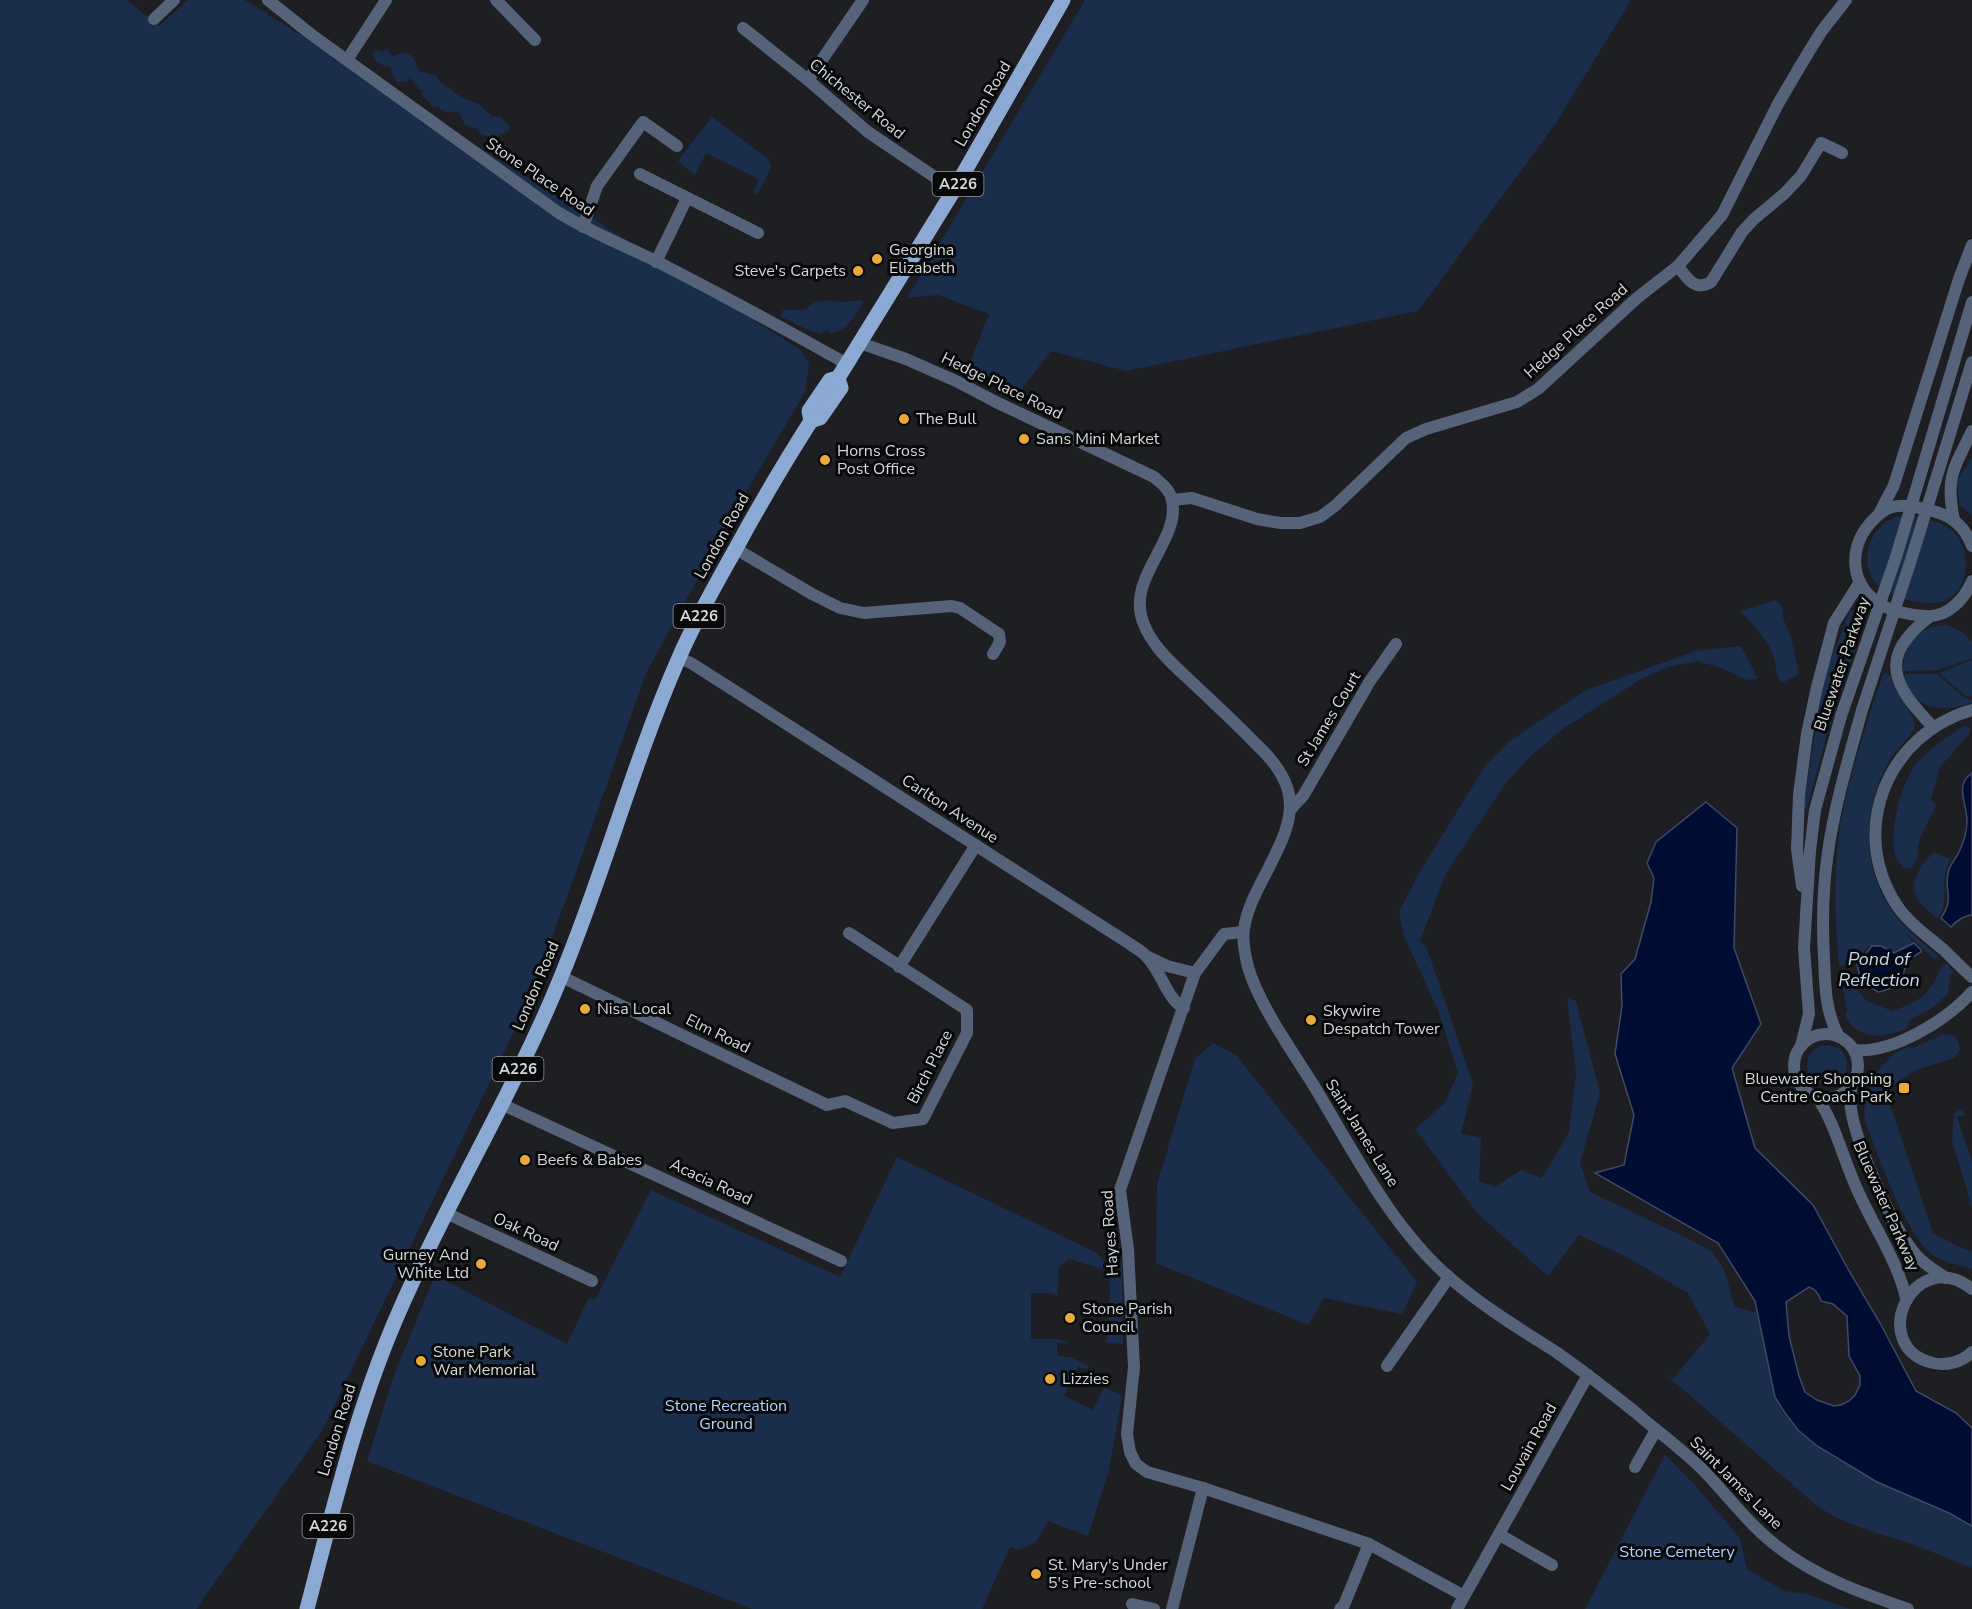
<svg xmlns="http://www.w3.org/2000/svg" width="1972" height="1609" font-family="'Nunito Sans',sans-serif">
<rect width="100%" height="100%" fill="#1d1f22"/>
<g fill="#1a2e4b">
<path d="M 0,0 L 127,0 L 159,26 L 188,0 L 245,0 L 801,350 L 809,364 L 805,392 L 736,509 L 646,673 L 576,872 L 529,1000 L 322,1431 L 196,1609 L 0,1609 Z"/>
<path d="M 1085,0 L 1631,0 L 1556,123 L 1418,311 L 1126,371 L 1051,351 L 1018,394 L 968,368 L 989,314 L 938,295 L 907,298 Z"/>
<path d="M 387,48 L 393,56 L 405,52 C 415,57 415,61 419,71 L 436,76 L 439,81 L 461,97 L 478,104 L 492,116 L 501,117 L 510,126 L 509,131 L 495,137 L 482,135 L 476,128 L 465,125 L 458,111 C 449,113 445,113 438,107 L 433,107 L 421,94 L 424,89 L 421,91 L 410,78 L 406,82 L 397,82 L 392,74 L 391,67 C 380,65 374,63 372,52 L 378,50 L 383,52 Z"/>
<path d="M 712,117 L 770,160 L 769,162 L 772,165 L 758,194 L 753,192 L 759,179 L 706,153 L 695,175 L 678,161 Z"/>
<path d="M 829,300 C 841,305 852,299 864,301 C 858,313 844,334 829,333 L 828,329 L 823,331 L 823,334 L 812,332 L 780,316 L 783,310 L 805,310 L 815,302 Z"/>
<path d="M 1972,457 L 1972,515 L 1959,505 L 1957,481 Z"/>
<path d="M 1912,516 C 1926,519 1943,522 1954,532 C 1972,551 1971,595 1940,602 C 1929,604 1918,603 1908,600 C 1897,597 1887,594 1879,586 C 1857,566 1868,529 1894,518 C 1899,516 1906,516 1912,516 Z"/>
<path d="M 1776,600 L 1782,607 L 1783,618 L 1791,637 L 1799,674 L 1782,683 C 1775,676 1776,662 1772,652 C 1764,635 1752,623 1739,611 Z"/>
<path d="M 1850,610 L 1868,612 L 1827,733 L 1807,809 L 1803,807 L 1824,678 Z"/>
<path d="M 1944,625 C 1957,627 1964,633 1972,642 L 1972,658 L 1938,670 L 1903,671 C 1903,645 1918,627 1944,625 Z"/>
<path d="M 1741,646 L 1758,679 L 1747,680 L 1721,668 L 1697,661 L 1668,667 L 1643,678 L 1564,728 L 1531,756 L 1505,784 L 1445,875 L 1420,941 L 1426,946 L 1473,1084 L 1461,1134 L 1481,1138 L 1479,1181 L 1495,1187 L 1521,1170 L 1542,1178 L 1569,1132 L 1576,1073 L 1567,998 L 1576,1001 L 1600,1093 L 1580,1163 L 1590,1192 L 1687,1238 L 1711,1251 L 1724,1269 L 1735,1307 L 1758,1313 C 1762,1334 1765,1355 1770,1376 C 1772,1383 1772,1391 1775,1398 C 1801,1460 1917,1495 1972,1526 L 1972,1568 C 1950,1559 1928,1550 1906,1542 C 1875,1532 1842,1524 1816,1505 L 1665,1374 L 1673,1379 L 1710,1334 L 1688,1293 L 1627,1257 L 1579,1235 L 1548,1276 L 1478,1214 L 1415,1129 L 1445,1103 L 1458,1073 L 1438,1010 L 1404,936 L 1399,912 L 1418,875 L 1485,766 L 1510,741 L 1586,690 L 1696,651 Z"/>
<path d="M 1972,660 L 1972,696 L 1966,696 L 1939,673 Z"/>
<path d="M 1884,672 L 1891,677 C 1895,695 1912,708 1915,726 C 1909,740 1895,749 1888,763 C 1862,810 1861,871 1895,915 C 1907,930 1923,943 1938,956 L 1935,960 L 1898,925 L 1914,943 L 1912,945 L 1894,953 L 1880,946 L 1870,946 L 1846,966 L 1839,966 C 1834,913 1833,858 1844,805 C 1854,760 1869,716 1884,672 Z"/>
<path d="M 1908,674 L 1937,674 L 1963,697 L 1972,700 L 1972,703 C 1941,712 1915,712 1904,676 Z"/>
<path d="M 1963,726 L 1970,727 L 1970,733 L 1940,767 L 1931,799 L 1936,805 C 1930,820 1914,842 1918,858 L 1911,868 L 1905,869 C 1901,865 1896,860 1895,854 C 1889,830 1901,788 1913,768 C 1921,754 1950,736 1963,726 Z"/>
<path d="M 1934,852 L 1950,859 C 1938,882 1952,900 1937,919 C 1931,913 1922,906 1917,898 C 1908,881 1922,864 1934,852 Z"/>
<path d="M 1947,963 L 1953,973 L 1950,976 L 1948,994 L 1931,1009 L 1909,1020 L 1907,1028 C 1892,1036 1867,1040 1853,1027 C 1850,1024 1847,1018 1845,1015 L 1847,1011 L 1842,981 L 1843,975 L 1867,1001 L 1892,1011 C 1909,1005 1925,999 1934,982 C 1939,974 1939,968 1947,963 Z"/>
<path d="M 1943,1034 L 1954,1036 L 1958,1041 L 1960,1049 L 1954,1058 L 1916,1070 L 1885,1090 L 1933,1233 L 1961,1248 L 1972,1251 L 1972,1269 C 1960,1265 1947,1263 1936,1257 C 1907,1240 1877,1153 1865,1121 L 1864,1111 L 1871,1082 L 1880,1068 L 1895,1053 L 1908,1047 L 1914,1048 Z"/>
<path d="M 1213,1043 L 1236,1055 L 1417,1282 L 1402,1314 L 1324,1298 L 1308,1325 L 1156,1263 L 1157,1184 L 1195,1059 Z"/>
<circle cx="1827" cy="1065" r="20"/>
<path d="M 1959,1110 L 1963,1111 L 1965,1115 L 1957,1117 L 1972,1162 L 1972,1208 L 1952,1140 L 1954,1114 Z"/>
<path d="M 897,1157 L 1097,1253 L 1107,1265 L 1122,1263 L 1123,1344 L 1107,1343 L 1110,1289 L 1109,1271 L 1069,1259 L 1059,1267 L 1058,1295 L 1055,1295 L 1054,1293 L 1031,1293 L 1031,1339 L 1058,1339 L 1070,1343 L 1057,1343 L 1057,1356 L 1070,1357 L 1089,1366 L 1088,1369 L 1078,1367 L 1064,1396 L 1093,1410 L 1104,1387 L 1122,1396 L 1109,1470 L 1088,1536 L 1048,1521 L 1035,1543 L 1019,1550 L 1010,1547 L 982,1609 L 752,1609 L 367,1461 L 394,1375 L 435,1275 L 567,1344 L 589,1297 L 595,1300 L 651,1190 L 840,1277 Z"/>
<path d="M 1665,1455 L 1693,1483 L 1740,1538 L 1747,1569 L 1784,1591 L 1807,1594 L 1850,1609 L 1585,1609 Z"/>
</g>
<g fill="#000d33" stroke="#404a65" stroke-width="1.5" fill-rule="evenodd">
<path d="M 1972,773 L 1972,915 C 1965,915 1956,921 1951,927 L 1941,918 C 1955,897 1944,893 1948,873 C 1949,865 1956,859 1959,852 C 1964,842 1967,831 1967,820 C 1967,803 1954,785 1972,773 Z"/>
<path d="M 1706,802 L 1737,828 L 1734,948 L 1761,1024 L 1732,1068 L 1755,1148 L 1813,1205 L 1848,1269 L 1880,1323 L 1916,1391 L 1956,1413 L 1972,1428 L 1972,1526 L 1949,1513 L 1877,1482 L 1817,1446 L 1798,1430 L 1785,1413 L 1775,1397 L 1755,1301 L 1718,1243 L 1595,1173 L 1624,1165 L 1634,1115 L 1615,1054 L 1622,1006 L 1621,974 L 1635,959 L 1651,902 L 1654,878 L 1647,863 L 1656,842 ZM 1809,1287 C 1816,1289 1819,1294 1821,1301 L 1833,1304 L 1847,1316 L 1849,1356 L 1860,1376 L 1860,1385 L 1855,1395 L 1849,1401 L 1841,1405 L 1834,1406 L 1817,1400 L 1805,1392 L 1799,1376 L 1789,1336 L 1786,1302 Z"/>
<path d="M 1914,943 L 1921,950 L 1921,952 L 1906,961 C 1905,979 1896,989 1878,992 L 1861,981 L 1857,964 L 1872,946 L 1881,946 L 1894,953 Z"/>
</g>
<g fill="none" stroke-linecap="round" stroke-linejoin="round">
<g stroke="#556378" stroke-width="12">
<path d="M 496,0 L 535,40"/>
<path d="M 154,19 L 174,0"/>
<path d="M 743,28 L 808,80 L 868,132 L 954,190"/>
<path d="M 347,60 L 386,0"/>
<path d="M 808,80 L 863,0"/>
<path d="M 640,174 L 758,233"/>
<path d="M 583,227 L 597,186 L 643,122 L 677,146"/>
<path d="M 656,262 L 687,198"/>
<path d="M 1678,266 C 1687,278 1695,292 1711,282 L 1742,232 L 1754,219 L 1784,194 L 1801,176 L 1821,143 L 1842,153"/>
<path d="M 1172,500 L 1192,498 L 1257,519 L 1280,523 L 1300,523 L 1320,517 L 1335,506 L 1406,438 L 1426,429 L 1517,402 L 1538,389 L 1637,298 L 1678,266 L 1722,215 L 1778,104 L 1802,63 L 1821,32 L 1846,0"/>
<path d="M 1972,546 C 1964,525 1951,515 1929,510 C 1916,507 1901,503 1889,508 C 1883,510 1878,515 1874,519 C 1850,543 1847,580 1877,602 C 1889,611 1910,615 1925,616 C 1947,618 1964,600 1972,581"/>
<path d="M 736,549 L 812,594 L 840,608 L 864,613 L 952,606 L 960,608 L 999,634 L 1000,642 L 993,654"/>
<path d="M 1929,617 C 1877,658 1893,685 1933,727"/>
<path d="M 679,658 L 691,663 L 1130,944 C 1135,948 1142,951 1146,956 C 1161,970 1167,1000 1184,1008"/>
<path d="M 1972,710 C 1888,734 1848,829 1896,904 C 1908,923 1928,936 1945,951 C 1954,960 1963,969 1972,977"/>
<path d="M 1807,734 L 1817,687 L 1834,623 L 1860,582"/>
<path d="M 1290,810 L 1303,796 L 1370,681 L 1396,644"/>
<path d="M 1243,932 L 1224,934 L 1195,973 L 1120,1190 L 1128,1249 L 1134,1367 L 1127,1434 L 1130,1452 L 1136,1464 L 1147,1472 L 1203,1488 L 1369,1544 L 1464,1596"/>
<path d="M 1148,957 L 1167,966 L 1195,973"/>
<path d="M 899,967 L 976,845"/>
<path d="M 562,977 L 827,1105 L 845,1101 L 893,1123 L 923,1119 L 967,1033 L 967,1010 L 849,933"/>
<path d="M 1854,1050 C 1892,1054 1947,1020 1972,992"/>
<path d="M 1851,1086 C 1851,1093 1850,1101 1851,1109 C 1856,1143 1893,1230 1917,1256 C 1925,1265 1936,1271 1946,1278"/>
<path d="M 1817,1097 C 1836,1125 1843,1159 1857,1189 C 1873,1226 1897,1259 1906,1298"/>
<path d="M 501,1104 L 841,1261"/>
<path d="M 446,1213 L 592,1281"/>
<path d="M 1972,1289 C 1913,1243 1866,1347 1933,1363 C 1947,1366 1962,1362 1972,1352"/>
<path d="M 1387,1366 L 1449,1277"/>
<path d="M 1635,1467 L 1656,1430"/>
<path d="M 1500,1535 L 1552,1565"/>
<path d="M 1132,1604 L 1154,1609"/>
<path d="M 1172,1609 L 1203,1488"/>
<path d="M 1340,1609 L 1344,1605 L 1369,1544"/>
<path d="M 1457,1609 L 1588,1375"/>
</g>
<g stroke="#556378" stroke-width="12">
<path d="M 268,0 L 312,35 L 559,213 C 591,232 625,246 658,262 C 722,295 785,329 847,364"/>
<path d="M 860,343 L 906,359 L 956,381 L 996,402 L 1154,477 C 1162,484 1170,490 1172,500 C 1181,541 1126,577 1143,622 C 1153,649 1176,667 1196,686 C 1216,705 1237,724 1256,744 C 1269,756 1281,770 1287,787 C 1303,833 1250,883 1244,929 C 1242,941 1245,955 1248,967 C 1259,1005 1293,1052 1314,1086 C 1354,1152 1391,1227 1450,1278 C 1482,1306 1520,1329 1556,1352 C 1583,1371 1609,1391 1635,1412 C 1658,1432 1683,1450 1704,1471 C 1729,1497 1750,1526 1778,1547 C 1818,1578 1862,1593 1908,1609"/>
<path d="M 1929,446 L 1972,302"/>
<path d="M 1945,450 L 1972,362"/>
<path d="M 1879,514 L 1894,485 L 1959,279 L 1972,245"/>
<path d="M 1954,520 C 1945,477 1954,468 1972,431"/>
<path d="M 1802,886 L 1797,849 L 1799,795 L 1807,734"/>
<circle cx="1826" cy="1066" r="32"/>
<path d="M 1839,1037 C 1825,1012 1825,984 1824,957 C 1822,922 1823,886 1828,852 C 1835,803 1849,757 1862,710"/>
<path d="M 1801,1046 L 1809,1014 L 1804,948 L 1810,851 L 1815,810 L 1841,716"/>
</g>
<g stroke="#8ba9d3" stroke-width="15">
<path d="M 811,421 L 809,411 L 811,408 L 830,380 L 838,378"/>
<path d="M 307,1609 C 334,1506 358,1403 402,1305 C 451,1194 515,1090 561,977 C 604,873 633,763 678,660 C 694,622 715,586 735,550 C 759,506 784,463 811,421 L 820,418 L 841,388 L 838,378 L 954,190 L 1063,0"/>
</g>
<g stroke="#556378" stroke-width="12">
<path d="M 1862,710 L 1910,563 L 1945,450"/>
<path d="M 1841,716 L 1896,557 L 1929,446"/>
</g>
</g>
<g fill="#eaaa39" stroke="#08090a" stroke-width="2">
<circle cx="877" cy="259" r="6"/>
<circle cx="858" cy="271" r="6"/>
<circle cx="904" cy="419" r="6"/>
<circle cx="1024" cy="439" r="6"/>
<circle cx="825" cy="460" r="6"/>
<circle cx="585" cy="1009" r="6"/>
<circle cx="1311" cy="1020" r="6"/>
<rect x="1898" y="1082" width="12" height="12" rx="3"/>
<circle cx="525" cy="1160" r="6"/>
<circle cx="481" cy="1264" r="6"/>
<circle cx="1070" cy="1318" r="6"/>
<circle cx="421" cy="1361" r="6"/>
<circle cx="1050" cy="1379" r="6"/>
<circle cx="1036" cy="1574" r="6"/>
</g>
<g text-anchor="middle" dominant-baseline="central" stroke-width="6" stroke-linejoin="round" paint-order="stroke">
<g fill="#08090a" stroke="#98999b" stroke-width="1.5">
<rect x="932.5" y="172" width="51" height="24" rx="4.5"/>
<rect x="673.5" y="604" width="51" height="24" rx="4.5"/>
<rect x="492.5" y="1057" width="51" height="24" rx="4.5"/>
<rect x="302.5" y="1514" width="51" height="24" rx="4.5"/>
</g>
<g font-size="15" font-weight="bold" fill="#d6d7d9">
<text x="958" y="184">A226</text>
<text x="699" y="616">A226</text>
<text x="518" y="1069">A226</text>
<text x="328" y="1526">A226</text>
</g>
<g font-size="16" fill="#d6d7d9" stroke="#08090a">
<text transform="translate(857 99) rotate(39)">Chichester Road</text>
<text transform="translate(983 104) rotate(-60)">London Road</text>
<text transform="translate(540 177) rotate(34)">Stone Place Road</text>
<text transform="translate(1576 331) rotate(-42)">Hedge Place Road</text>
<text transform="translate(1002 386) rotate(26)">Hedge Place Road</text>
<text transform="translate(722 536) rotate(-61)">London Road</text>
<text transform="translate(1842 664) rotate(-71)">Bluewater Parkway</text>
<text transform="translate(1329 719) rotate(-59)">St James Court</text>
<text transform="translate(950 809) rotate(33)">Carlton Avenue</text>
<text transform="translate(536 986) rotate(-67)">London Road</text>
<text transform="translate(718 1034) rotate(26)">Elm Road</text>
<text transform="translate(930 1067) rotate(-63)">Birch Place</text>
<text transform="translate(1362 1133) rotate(58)">Saint James Lane</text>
<text transform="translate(711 1182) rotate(25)">Acacia Road</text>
<text transform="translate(1886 1206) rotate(66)">Bluewater Parkway</text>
<text transform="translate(526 1232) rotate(25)">Oak Road</text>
<text transform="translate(1110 1233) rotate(-94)">Hayes Road</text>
<text transform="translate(337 1430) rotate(-73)">London Road</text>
<text transform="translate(1529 1447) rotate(-61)">Louvain Road</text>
<text transform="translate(1736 1483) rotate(45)">Saint James Lane</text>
</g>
<g font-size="16" fill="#d6d7d9" stroke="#08090a" text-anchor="start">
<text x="889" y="250">Georgina<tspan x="889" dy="18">Elizabeth</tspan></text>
<text x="846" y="271" text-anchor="end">Steve's Carpets</text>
<text x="916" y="419">The Bull</text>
<text x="1036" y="439">Sans Mini Market</text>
<text x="837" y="451">Horns Cross<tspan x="837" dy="18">Post Office</tspan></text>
<text x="597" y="1009">Nisa Local</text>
<text x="1323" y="1011">Skywire<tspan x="1323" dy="18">Despatch Tower</tspan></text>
<text x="1892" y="1079" text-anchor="end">Bluewater Shopping<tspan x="1892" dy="18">Centre Coach Park</tspan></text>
<text x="537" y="1160">Beefs &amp; Babes</text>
<text x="469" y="1255" text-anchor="end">Gurney And<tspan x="469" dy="18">White Ltd</tspan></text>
<text x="1082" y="1309">Stone Parish<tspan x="1082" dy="18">Council</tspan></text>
<text x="433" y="1352">Stone Park<tspan x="433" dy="18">War Memorial</tspan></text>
<text x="1062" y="1379">Lizzies</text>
<text x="1048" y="1565">St. Mary's Under<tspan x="1048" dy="18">5's Pre-school</tspan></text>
</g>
<g font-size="16" fill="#b3d1fb" stroke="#08090a">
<text x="726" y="1406">Stone Recreation<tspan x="726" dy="18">Ground</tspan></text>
<text x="1677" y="1552">Stone Cemetery</text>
</g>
<g font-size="18" font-style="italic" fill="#c4d8f5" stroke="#08090a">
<text x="1879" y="959">Pond of<tspan x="1879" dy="21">Reflection</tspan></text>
</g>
</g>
</svg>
